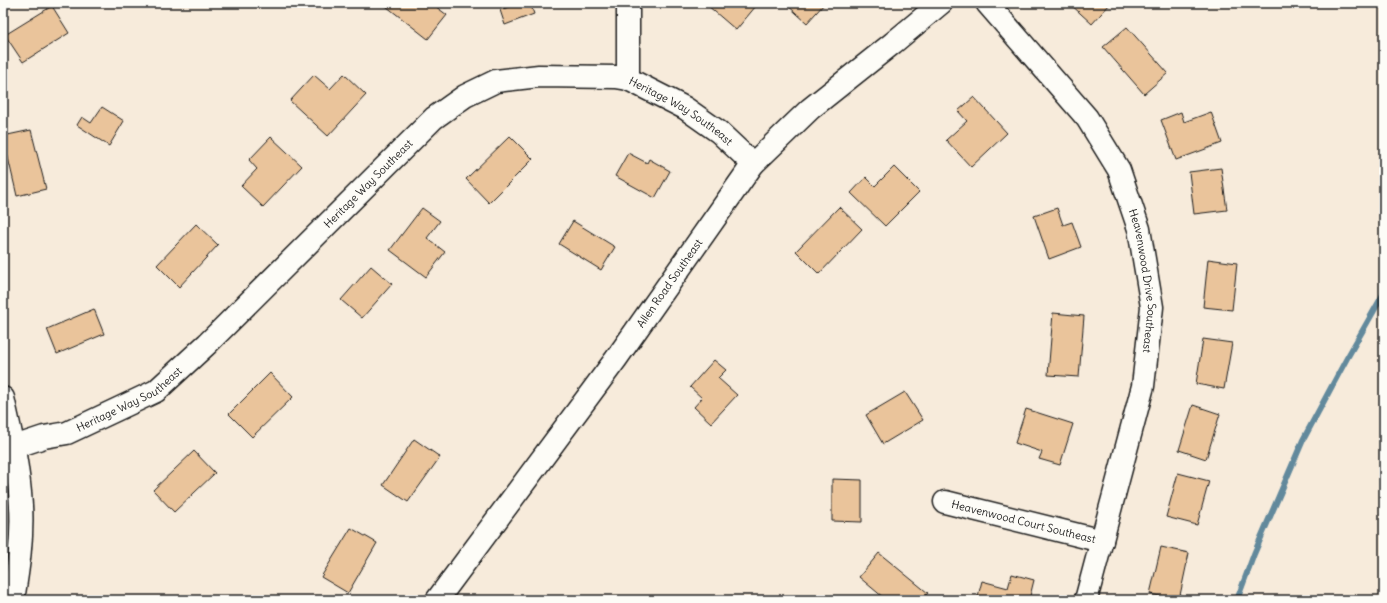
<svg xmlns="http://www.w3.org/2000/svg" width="1387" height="603" font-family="Delius,sans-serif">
<rect width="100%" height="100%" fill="#f7ebdb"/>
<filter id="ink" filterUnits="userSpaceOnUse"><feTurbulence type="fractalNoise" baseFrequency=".025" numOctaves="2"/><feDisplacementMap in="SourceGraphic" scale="8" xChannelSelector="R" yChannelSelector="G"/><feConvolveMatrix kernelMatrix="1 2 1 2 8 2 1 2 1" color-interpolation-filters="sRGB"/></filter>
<g filter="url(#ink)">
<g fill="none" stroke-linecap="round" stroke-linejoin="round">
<path stroke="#62899c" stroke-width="6" d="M 1237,600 L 1254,554 L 1303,440 L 1347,358 L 1384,293"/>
</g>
<g fill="#eac49b" stroke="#1c1c1c">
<path d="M 382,3 L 431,3 L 447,15 L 428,39 Z"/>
<path d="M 521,3 L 530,3 L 534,14 L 505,25 L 500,10 Z"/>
<path d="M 709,3 L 753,3 L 756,6 L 736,30 L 707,5 Z"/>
<path d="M 785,3 L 825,3 L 807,23 Z"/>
<path d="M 1069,3 L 1109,3 L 1110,4 L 1092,24 Z"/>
<path d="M 52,6 L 69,33 L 23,62 L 5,35 Z"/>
<path d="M 1127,27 L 1168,73 L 1144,94 L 1103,47 Z"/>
<path d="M 344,74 L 366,95 L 328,136 L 290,101 L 314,75 L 330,89 Z"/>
<path d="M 974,97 L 1007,133 L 971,167 L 946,140 L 967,121 L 958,111 Z"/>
<path d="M 102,107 L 124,121 L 109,146 L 77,125 L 82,117 L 91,123 Z"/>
<path d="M 1181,112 L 1184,122 L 1211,112 L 1222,143 L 1176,160 L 1161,120 Z"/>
<path d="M 31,130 L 46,189 L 17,196 L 3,136 Z"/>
<path d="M 510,136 L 533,159 L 489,203 L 466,179 Z"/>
<path d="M 271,137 L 302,166 L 263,207 L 241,186 L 257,169 L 249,160 Z"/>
<path d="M 628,153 L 647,163 L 649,159 L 670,171 L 655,198 L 615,176 Z"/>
<path d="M 894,167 L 919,192 L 885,226 L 851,193 L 866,177 L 875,186 Z"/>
<path d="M 1221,168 L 1227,210 L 1194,214 L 1189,172 Z"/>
<path d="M 839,207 L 862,229 L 819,274 L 796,251 Z"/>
<path d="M 422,208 L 440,221 L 427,238 L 445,252 L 426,277 L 390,250 Z"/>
<path d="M 1057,208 L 1063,225 L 1072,222 L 1081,247 L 1049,259 L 1034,216 Z"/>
<path d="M 573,221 L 615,247 L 601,270 L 559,244 Z"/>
<path d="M 196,224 L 218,245 L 179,287 L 157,265 Z"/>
<path d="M 1208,259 L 1237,263 L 1232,310 L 1203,307 Z"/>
<path d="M 371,266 L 392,284 L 362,318 L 341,300 Z"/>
<path d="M 94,309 L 104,334 L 57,354 L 47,329 Z"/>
<path d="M 1053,313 L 1084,316 L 1079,377 L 1048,375 Z"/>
<path d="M 1203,339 L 1232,343 L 1224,389 L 1196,384 Z"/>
<path d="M 714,360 L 726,370 L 718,378 L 737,395 L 711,423 L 694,407 L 702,398 L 690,387 Z"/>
<path d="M 270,373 L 293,397 L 252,437 L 229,414 Z"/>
<path d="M 905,392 L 923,420 L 883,444 L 866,415 Z"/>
<path d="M 1193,405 L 1220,414 L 1206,459 L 1179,450 Z"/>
<path d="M 1026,409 L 1073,424 L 1060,465 L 1039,459 L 1042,452 L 1015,443 Z"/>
<path d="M 414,439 L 440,457 L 408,502 L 383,485 Z"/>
<path d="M 194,451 L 215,473 L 174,512 L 153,490 Z"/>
<path d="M 1178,473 L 1209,481 L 1197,525 L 1166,517 Z"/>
<path d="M 832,479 L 862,480 L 862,522 L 832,521 Z"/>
<path d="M 351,528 L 377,543 L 348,593 L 321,577 Z"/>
<path d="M 1161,547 L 1189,553 L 1179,600 L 1150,594 Z"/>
<path d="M 879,553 L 928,593 L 922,600 L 882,600 L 884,598 L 859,577 Z"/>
<path d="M 1012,574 L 1034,580 L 1029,600 L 977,600 L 982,581 L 1008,588 Z"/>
</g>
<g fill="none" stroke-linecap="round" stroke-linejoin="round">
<defs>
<g id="minor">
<path id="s1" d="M 987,3 L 1087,118 L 1119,170 L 1139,229 L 1152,307 L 1143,386 L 1086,600"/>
<path d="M 628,79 L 628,3"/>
<path d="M 3,398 C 11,433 19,469 21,506 C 23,537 18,569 13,600"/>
<path id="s2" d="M 14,447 L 44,437 L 67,433 L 156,391 L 207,344 L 434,118 L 465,96 L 496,81 L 539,76 L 616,77 L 628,79 L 685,108 L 719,132 L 753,164"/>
<path id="s3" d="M 945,502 L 1102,541"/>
<path id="s4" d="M 437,600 L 616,359 L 753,164 L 810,109 L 893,43 L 941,3"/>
</g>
</defs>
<use href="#minor" stroke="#1c1c1c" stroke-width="25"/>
<use href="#minor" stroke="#fdfcf7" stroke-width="22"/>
</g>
</g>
<g text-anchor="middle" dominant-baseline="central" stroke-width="4" stroke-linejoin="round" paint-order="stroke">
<g font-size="11" fill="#1c1c1c" stroke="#fdfcf7">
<text stroke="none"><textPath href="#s2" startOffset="810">Heritage Way Southeast</textPath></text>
<text stroke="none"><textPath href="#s2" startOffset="450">Heritage Way Southeast</textPath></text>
<text stroke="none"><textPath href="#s1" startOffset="328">Heavenwood Drive Southeast</textPath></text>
<text stroke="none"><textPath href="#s4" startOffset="393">Allen Road Southeast</textPath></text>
<text stroke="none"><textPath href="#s2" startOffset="126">Heritage Way Southeast</textPath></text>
<text stroke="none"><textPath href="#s3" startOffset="81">Heavenwood Court Southeast</textPath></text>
</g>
</g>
<rect width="1387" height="603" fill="none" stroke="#fdfcf7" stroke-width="16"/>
<rect x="8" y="8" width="1371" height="587" fill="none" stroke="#1c1c1c" stroke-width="1.5" filter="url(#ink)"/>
</svg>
